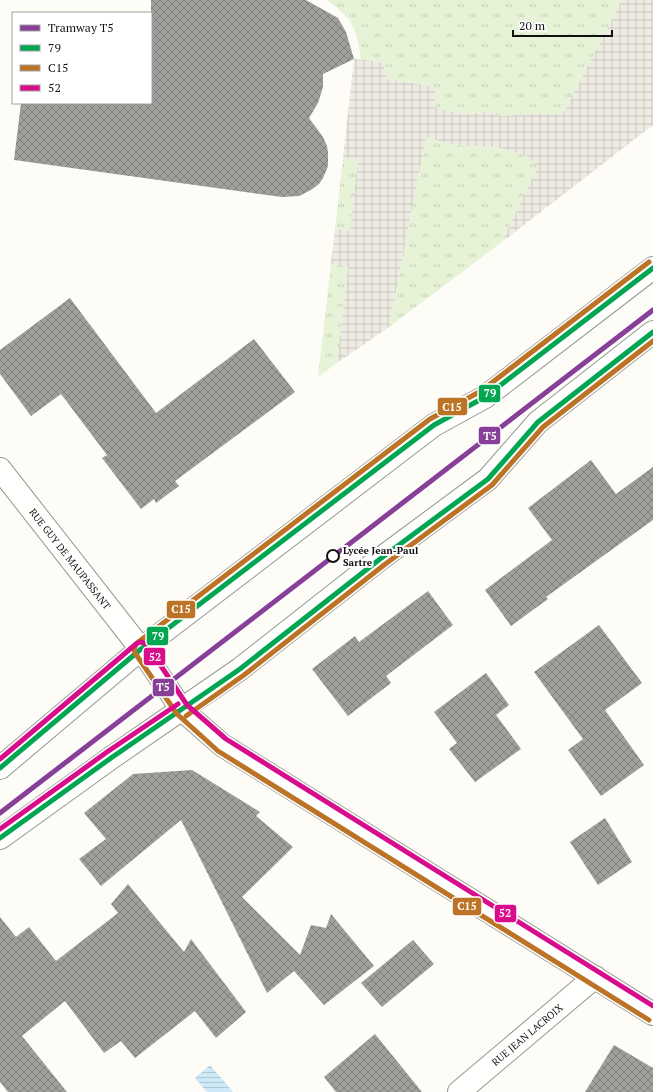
<svg xmlns="http://www.w3.org/2000/svg" width="653" height="1092" font-family="'PT Serif',serif">
<defs>
<pattern id="grass-tufts" width="24" height="20" patternUnits="userSpaceOnUse"><rect width="24" height="20" fill="#e7f3d7"/><path d="M3 7l-1-3M5 7V3M7 7l1-3M15 17l-1-3M17 17v-4M19 17l1-3" fill="none" stroke="#c5cfb8"/></pattern>
<pattern id="plaza-grid" width="8" height="8" patternUnits="userSpaceOnUse"><rect width="8" height="8" fill="#edebe2"/><path d="M0 4h8M4 0v8" fill="none" stroke="#cac8c1"/></pattern>
<pattern id="water-rules" width="6" height="5" patternUnits="userSpaceOnUse"><rect width="6" height="5" fill="#cde8f7"/><path d="M0 2.5h6" fill="none" stroke="#afc6d3"/></pattern>
<pattern id="building-cross-hatch" width="8" height="8" patternUnits="userSpaceOnUse"><rect width="8" height="8" fill="#a19f9c"/><path d="M0 0l8 8M0 8l8-8" fill="none" stroke="#82807e"/></pattern>
</defs>
<rect width="100%" height="100%" fill="#fdfcf7"/>
<g fill="url(#grass-tufts)">
<path d="M 327,0 L 622,0 L 563,114 L 539,113 L 502,116 L 486,112 L 463,114 L 435,108 L 435,87 L 387,79 L 383,62 L 361,60 C 359,49 358,35 352,25 C 347,15 336,7 327,0 Z"/>
<path d="M 426,137 L 446,143 L 466,146 L 497,147 L 527,156 L 538,166 L 502,242 L 389,327 Z"/>
<path d="M 343,158 L 358,159 L 350,231 L 335,229 Z"/>
<path d="M 331,264 L 348,266 L 337,363 L 318,377 Z"/>
</g>
<path fill="url(#plaza-grid)" d="M 622,0 L 653,0 L 653,125 L 502,242 L 538,166 L 527,156 L 497,147 L 466,146 L 446,143 L 426,137 L 389,327 L 337,363 L 348,267 L 331,264 L 335,229 L 350,231 L 358,159 L 343,158 L 354,59 L 383,62 L 387,79 L 435,87 L 435,108 L 463,114 L 486,112 L 502,116 L 539,113 L 563,114 Z"/>
<path fill="url(#water-rules)" d="M 210,1065 L 233,1092 L 207,1092 L 195,1078 Z"/>
<g fill="url(#building-cross-hatch)">
<path d="M 151,0 L 306,0 L 338,18 L 346,32 L 354,59 L 323,74 L 323,87 L 318,103 L 309,118 L 323,137 L 327,146 L 328,153 L 328,166 L 323,178 L 319,184 L 311,190 L 299,196 L 282,197 L 14,160 L 21,103 L 151,103 Z"/>
<path d="M 70,298 L 156,413 L 254,339 L 295,392 L 175,481 L 179,486 L 156,503 L 154,499 L 141,509 L 102,458 L 107,455 L 61,394 L 31,416 L 0,374 L 0,350 Z"/>
<path d="M 591,460 L 616,494 L 653,467 L 653,520 L 546,597 L 548,599 L 511,626 L 485,590 L 552,540 L 528,508 Z"/>
<path d="M 428,591 L 453,625 L 386,676 L 391,683 L 348,716 L 312,669 L 355,636 L 359,642 Z"/>
<path d="M 599,625 L 642,683 L 605,710 L 644,765 L 601,796 L 568,750 L 583,739 L 534,672 Z"/>
<path d="M 486,673 L 509,705 L 496,715 L 521,749 L 475,782 L 449,749 L 457,743 L 434,712 Z"/>
<path d="M 192,770 L 260,812 L 256,816 L 293,847 L 242,897 L 300,955 L 311,925 L 326,928 L 331,914 L 374,966 L 324,1005 L 294,971 L 267,993 L 181,820 L 101,886 L 79,859 L 106,839 L 84,813 L 133,774 Z"/>
<path d="M 605,818 L 632,862 L 598,885 L 570,842 Z"/>
<path d="M 128,884 L 184,952 L 191,939 L 246,1012 L 216,1038 L 195,1011 L 135,1058 L 121,1041 L 104,1053 L 65,1001 L 22,1036 L 67,1092 L 8,1092 L 0,1082 L 0,917 L 16,937 L 29,927 L 56,961 L 118,913 L 111,904 Z"/>
<path d="M 413,940 L 434,964 L 382,1007 L 361,983 Z"/>
<path d="M 375,1034 L 422,1092 L 336,1092 L 324,1077 Z"/>
<path d="M 614,1045 L 653,1068 L 653,1092 L 585,1092 Z"/>
</g>
<g fill="none" stroke-linecap="round" stroke-linejoin="round">
<defs>
<g id="minor">
<path id="s1" d="M 0,469 L 141,649 L 182,710 L 222,745 L 653,1014"/>
<path id="s2" d="M 459,1092 L 595,977"/>
</g>
<g id="tertiary">
<path d="M 0,768 L 141,649 L 434,425 L 485,397 L 653,268"/>
<path d="M 0,838 L 111,758 L 240,669 L 380,559 L 488,479 L 538,422 L 653,332"/>
</g>
</defs>
<use href="#minor" stroke="#979795" stroke-width="24"/>
<use href="#tertiary" stroke="#979795" stroke-width="24"/>
<use href="#minor" stroke="#fffffe" stroke-width="22"/>
<use href="#tertiary" stroke="#fffffe" stroke-width="22"/>
<defs>
<g id="bus-1">
<path d="M 0,768 L 141,649 L 434,425 L 485,397 L 653,268"/>
<path d="M 0,838 L 111,758 L 240,669 L 380,559 L 488,479 L 538,422 L 653,332"/>
</g>
<g id="bus-2">
<path d="M 649,262 L 481,391 L 430,419 L 137,643 L 134,649 L 135,653 L 177,714 L 218,751 L 649,1020"/>
<path d="M 186,716 L 244,675 L 384,565 L 492,485 L 543,427 L 653,341"/>
</g>
<g id="bus-3">
<path d="M 0,759 L 136,644 C 140,641 144,642 147,645 L 187,705 L 226,739 L 653,1006"/>
<path d="M 0,829 L 107,752 L 178,704"/>
</g>
</defs>
<use href="#bus-1" stroke="#fff" stroke-width="8"/>
<use href="#bus-2" stroke="#fff" stroke-width="8"/>
<use href="#bus-3" stroke="#fff" stroke-width="8"/>
<use href="#bus-1" stroke="#00a651" stroke-width="5"/>
<use href="#bus-2" stroke="#bc7326" stroke-width="5"/>
<use href="#bus-3" stroke="#d80d8c" stroke-width="5"/>
<defs>
<path id="tram-1" d="M 0,813 L 653,310"/>
</defs>
<use href="#tram-1" stroke="#fff" stroke-width="8"/>
<use href="#tram-1" stroke="#873f98" stroke-width="5"/>
</g>
<circle fill="#fff" stroke="#111" stroke-width="2" cx="333" cy="556" r="6"/>
<g text-anchor="middle" dominant-baseline="central" stroke-width="4" stroke-linejoin="round" paint-order="stroke">
<g font-size="10" font-weight="bold" fill="#111" stroke="#fff" text-anchor="start">
<text x="343" y="550">Lycée Jean-Paul<tspan x="343" dy="12">Sartre</tspan></text>
</g>
<g font-size="10" fill="#111" stroke="#fff">
<text stroke="none"><textPath href="#s1" startOffset="114">RUE GUY DE MAUPASSANT</textPath></text>
<text stroke="none"><textPath href="#s2" startOffset="89">RUE JEAN LACROIX</textPath></text>
</g>
</g>
<g stroke="#fff" stroke-width="1.5">
<rect x="478" y="384" width="23" height="19" rx="4" fill="#00a651"/>
<rect x="437" y="397" width="31" height="19" rx="4" fill="#bc7326"/>
<rect x="478" y="426" width="23" height="19" rx="4" fill="#873f98"/>
<rect x="166" y="600" width="30" height="19" rx="4" fill="#bc7326"/>
<rect x="146" y="626" width="23" height="20" rx="4" fill="#00a651"/>
<rect x="143" y="647" width="23" height="19" rx="4" fill="#d80d8c"/>
<rect x="152" y="678" width="23" height="19" rx="4" fill="#873f98"/>
<rect x="452" y="897" width="30" height="19" rx="4" fill="#bc7326"/>
<rect x="494" y="904" width="23" height="19" rx="4" fill="#d80d8c"/>
</g>
<g font-size="11" text-anchor="middle" font-weight="bold" fill="#fff">
<text x="490" y="397">79</text>
<text x="452" y="411">C15</text>
<text x="490" y="440">T5</text>
<text x="181" y="613">C15</text>
<text x="158" y="640">79</text>
<text x="155" y="661">52</text>
<text x="163" y="691">T5</text>
<text x="467" y="910">C15</text>
<text x="505" y="917">52</text>
</g>
<rect x="12" y="12" width="140" height="92" fill="#ffffff" stroke="#a0a0a0"/>
<rect x="20" y="25" width="20" height="6" fill="#873f98" stroke="#a0a0a0"/>
<text x="48" y="32" font-size="12" fill="#111111">Tramway T5</text>
<rect x="20" y="45" width="20" height="6" fill="#00a651" stroke="#a0a0a0"/>
<text x="48" y="52" font-size="12" fill="#111111">79</text>
<rect x="20" y="65" width="20" height="6" fill="#bc7326" stroke="#a0a0a0"/>
<text x="48" y="72" font-size="12" fill="#111111">C15</text>
<rect x="20" y="85" width="20" height="6" fill="#d80d8c" stroke="#a0a0a0"/>
<text x="48" y="92" font-size="12" fill="#111111">52</text>
<path d="M513 30v6h99v-6" fill="none" stroke="#111111" stroke-width="2"/>
<text x="519" y="30" font-size="12" fill="#111111" stroke="#ffffff" stroke-width="3" paint-order="stroke">20 m</text>
</svg>
